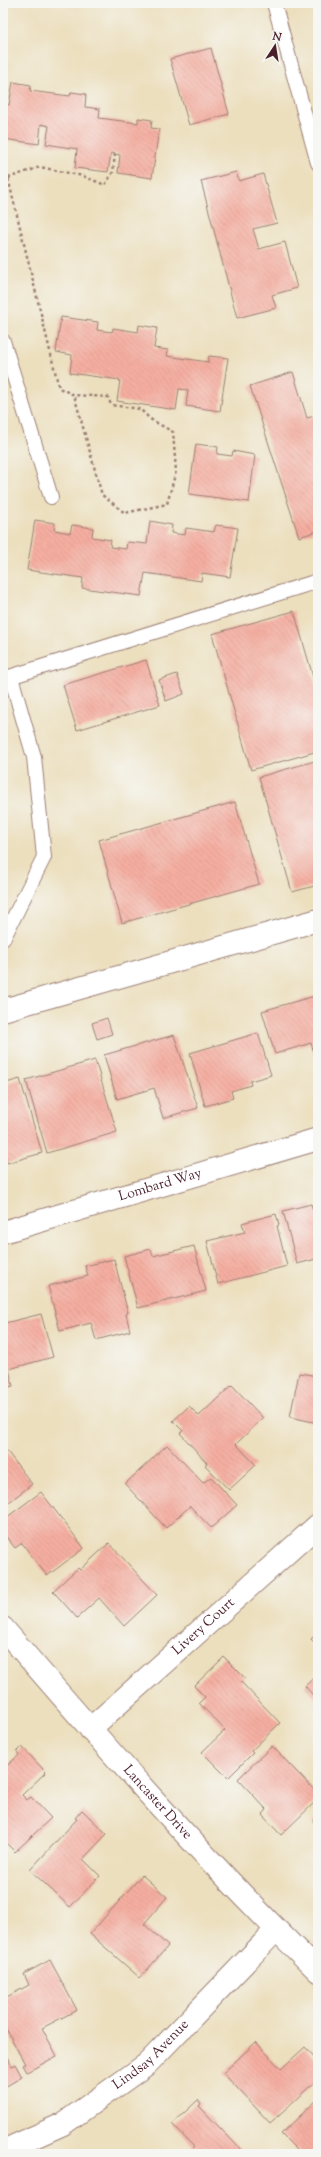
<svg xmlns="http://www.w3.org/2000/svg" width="321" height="2157" font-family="'Sorts Mill Goudy',serif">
<defs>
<pattern id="building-back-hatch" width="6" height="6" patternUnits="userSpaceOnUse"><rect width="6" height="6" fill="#f5afa1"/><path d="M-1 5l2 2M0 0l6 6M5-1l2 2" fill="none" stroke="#d4968b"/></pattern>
</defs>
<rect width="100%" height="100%" fill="#f6f6f2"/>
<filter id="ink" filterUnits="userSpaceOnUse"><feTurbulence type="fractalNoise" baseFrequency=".025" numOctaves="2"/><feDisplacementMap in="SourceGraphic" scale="8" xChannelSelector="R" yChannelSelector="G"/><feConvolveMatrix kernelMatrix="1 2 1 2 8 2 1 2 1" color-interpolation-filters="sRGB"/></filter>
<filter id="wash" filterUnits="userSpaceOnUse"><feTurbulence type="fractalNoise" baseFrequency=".012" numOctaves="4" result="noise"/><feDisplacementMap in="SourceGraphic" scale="16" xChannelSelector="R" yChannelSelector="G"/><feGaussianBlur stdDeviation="0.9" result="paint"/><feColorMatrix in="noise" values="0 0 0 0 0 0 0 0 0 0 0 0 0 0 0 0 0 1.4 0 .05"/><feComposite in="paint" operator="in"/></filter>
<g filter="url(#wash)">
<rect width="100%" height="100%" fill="#ecdfbe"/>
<g id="blocks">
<g fill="url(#building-back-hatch)">
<path d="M 211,48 L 229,114 L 189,125 L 170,59 Z"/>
<path d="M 13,82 L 31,85 L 30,91 L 70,96 L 71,92 L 86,94 L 85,107 L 100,109 L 99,118 L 138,123 L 138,118 L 152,120 L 151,128 L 159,129 L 152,178 L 118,173 L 120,155 L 111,153 L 108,172 L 75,168 L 77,149 L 46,144 L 49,126 L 41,124 L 39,144 L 3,139 L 3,104 L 9,105 Z"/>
<path d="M 236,172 L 239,181 L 263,174 L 277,223 L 253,229 L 259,249 L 285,242 L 297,288 L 272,295 L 276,308 L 237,318 L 201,181 Z"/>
<path d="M 61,317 L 98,322 L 97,330 L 112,332 L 113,328 L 138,332 L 139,325 L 157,328 L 154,348 L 168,350 L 167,356 L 208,362 L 209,356 L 228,358 L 220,411 L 186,406 L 188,390 L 179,389 L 176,410 L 117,401 L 120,380 L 70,373 L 72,355 L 56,352 Z"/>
<path d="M 293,372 L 307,418 L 318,415 L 318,531 L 299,537 L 250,386 Z"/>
<path d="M 196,444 L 218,447 L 217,454 L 232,456 L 233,451 L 255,455 L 249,502 L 189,494 Z"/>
<path d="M 35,520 L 55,523 L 54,530 L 70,533 L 72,525 L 93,528 L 92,537 L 111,540 L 110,547 L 126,549 L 127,542 L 147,544 L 150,521 L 172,525 L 171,533 L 185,535 L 186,528 L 214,532 L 216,525 L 238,528 L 230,577 L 202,573 L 201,581 L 145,573 L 141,596 L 82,588 L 83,578 L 27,570 Z"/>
<path d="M 294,611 L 318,694 L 318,751 L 251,770 L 212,634 Z"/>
<path d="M 146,660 L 160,705 L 77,730 L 63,685 Z"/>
<path d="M 177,674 L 184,694 L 166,701 L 159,680 Z"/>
<path d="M 318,760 L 318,885 L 292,892 L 259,777 Z"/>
<path d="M 235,802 L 259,884 L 122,923 L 99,840 Z"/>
<path d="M 318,995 L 318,1066 L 311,1043 L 275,1054 L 262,1011 Z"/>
<path d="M 107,1018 L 112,1034 L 97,1039 L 92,1023 Z"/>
<path d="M 258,1033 L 271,1075 L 250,1081 L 251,1085 L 231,1091 L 233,1098 L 205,1106 L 190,1053 Z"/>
<path d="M 174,1035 L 198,1108 L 163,1118 L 154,1088 L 117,1099 L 104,1055 Z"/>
<path d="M 95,1060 L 117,1132 L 47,1153 L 26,1080 Z"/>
<path d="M 20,1079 L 42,1153 L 7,1163 L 3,1150 L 3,1084 Z"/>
<path d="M 311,1204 L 313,1210 L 318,1209 L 318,1263 L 316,1259 L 297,1264 L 283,1211 Z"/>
<path d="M 276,1214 L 279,1225 L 277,1226 L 287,1266 L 218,1284 L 207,1241 L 245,1232 L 242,1223 Z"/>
<path d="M 194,1246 L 206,1291 L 138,1308 L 124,1256 L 151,1249 L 153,1256 Z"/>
<path d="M 114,1259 L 128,1313 L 126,1314 L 130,1331 L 96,1340 L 91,1323 L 60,1331 L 48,1286 L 88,1276 L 85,1266 Z"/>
<path d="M 41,1314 L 53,1357 L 9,1369 L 13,1386 L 3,1388 L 3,1318 L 5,1323 Z"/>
<path d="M 299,1373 L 318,1376 L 318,1423 L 290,1417 Z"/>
<path d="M 232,1385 L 263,1418 L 236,1444 L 256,1465 L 229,1490 L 205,1465 L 207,1463 L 180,1433 L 183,1431 L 173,1421 L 189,1406 L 199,1416 Z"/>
<path d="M 167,1445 L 203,1483 L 211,1477 L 237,1505 L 211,1528 L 190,1506 L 166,1528 L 125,1484 Z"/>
<path d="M 3,1446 L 32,1484 L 3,1507 Z"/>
<path d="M 41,1492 L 84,1548 L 47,1576 L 22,1543 L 15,1548 L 3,1533 L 3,1520 Z"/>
<path d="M 109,1543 L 157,1595 L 124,1626 L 99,1598 L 77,1618 L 53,1591 L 78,1568 L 80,1570 Z"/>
<path d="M 318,1632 L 318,1647 L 311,1639 Z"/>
<path d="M 224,1657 L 245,1678 L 241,1682 L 280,1723 L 251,1751 L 253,1753 L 228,1778 L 202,1752 L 225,1730 L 199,1703 L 205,1697 L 194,1686 Z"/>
<path d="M 318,1674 L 318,1701 L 305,1686 Z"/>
<path d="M 272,1746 L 318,1794 L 318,1799 L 281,1835 L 262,1815 L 267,1810 L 238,1779 Z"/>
<path d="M 22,1747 L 46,1772 L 22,1795 L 27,1800 L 31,1797 L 51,1818 L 15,1852 L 3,1840 L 3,1769 L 19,1755 L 17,1752 Z"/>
<path d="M 82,1810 L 107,1834 L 83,1859 L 100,1876 L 70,1907 L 30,1870 L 77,1819 L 75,1818 Z"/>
<path d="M 318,1816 L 318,1827 L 313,1821 Z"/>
<path d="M 142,1875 L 167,1897 L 144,1924 L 168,1946 L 140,1978 L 90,1934 Z"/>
<path d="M 50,1960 L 77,2010 L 42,2028 L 57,2056 L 27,2072 L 23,2065 L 25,2064 L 3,2023 L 3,1999 L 29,1985 L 24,1974 Z"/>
<path d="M 256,2042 L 281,2069 L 305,2047 L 318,2061 L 318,2079 L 270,2123 L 223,2073 Z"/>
<path d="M 3,2050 L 12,2066 L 15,2064 L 22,2077 L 3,2088 Z"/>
<path d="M 318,2099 L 318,2154 L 301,2154 L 281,2134 Z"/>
<path d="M 198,2100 L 201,2104 L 199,2106 L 245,2154 L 187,2154 L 194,2147 L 172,2124 Z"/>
</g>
</g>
</g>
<g filter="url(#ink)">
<use href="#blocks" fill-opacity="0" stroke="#9b7f74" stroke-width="1"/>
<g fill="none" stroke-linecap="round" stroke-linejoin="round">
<defs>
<g id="lane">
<path d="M 274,3 L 318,163"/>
<path d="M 3,341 L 51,497"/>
<path d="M 3,679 L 318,581"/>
<path d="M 3,939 L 44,857 L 34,757 L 11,677"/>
</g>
<g id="street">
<path d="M 3,1010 L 318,920"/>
<path id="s1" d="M 3,1232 L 318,1139"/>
<path id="s2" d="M 3,1628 C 104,1746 207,1862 318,1971"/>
<path id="s3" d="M 90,1729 L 318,1525"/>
<path id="s4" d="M 3,2151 L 63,2124 L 147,2064 L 276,1930"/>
</g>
</defs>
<use href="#lane" stroke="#9b7f74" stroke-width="16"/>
<use href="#street" stroke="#9b7f74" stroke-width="24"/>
<g stroke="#9b7f74" stroke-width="2.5" stroke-dasharray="3 3" stroke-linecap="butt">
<path d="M 3,178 L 8,178 L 59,388 L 74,395 L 108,397 L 111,405 L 140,409 L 150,419 L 173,432 L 176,471 L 167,504 L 125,513 L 102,495 L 74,395"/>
<path d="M 8,178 L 40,167 L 83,176 L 105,185 L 113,172 L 115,154"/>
</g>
<use href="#lane" stroke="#fff" stroke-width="14"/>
<use href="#street" stroke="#fff" stroke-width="22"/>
</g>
</g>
<g text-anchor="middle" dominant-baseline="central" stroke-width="3.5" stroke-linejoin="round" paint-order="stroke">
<g font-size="14" fill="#4a1f2b" stroke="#f6f6f2">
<text stroke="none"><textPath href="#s1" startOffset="164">Lombard Way</textPath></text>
<text stroke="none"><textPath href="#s3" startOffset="153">Livery Court</textPath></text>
<text stroke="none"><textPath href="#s2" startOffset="233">Lancaster Drive</textPath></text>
<text stroke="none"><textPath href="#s4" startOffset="178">Lindsay Avenue</textPath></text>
</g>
</g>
<rect width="321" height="2157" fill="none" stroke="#f6f6f2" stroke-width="16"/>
<g transform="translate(275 46) rotate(12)" stroke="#f6f6f2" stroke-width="3" paint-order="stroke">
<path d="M0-3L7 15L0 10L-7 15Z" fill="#4a1f2b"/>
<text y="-6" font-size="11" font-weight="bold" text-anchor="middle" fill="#4a1f2b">N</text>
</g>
</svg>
